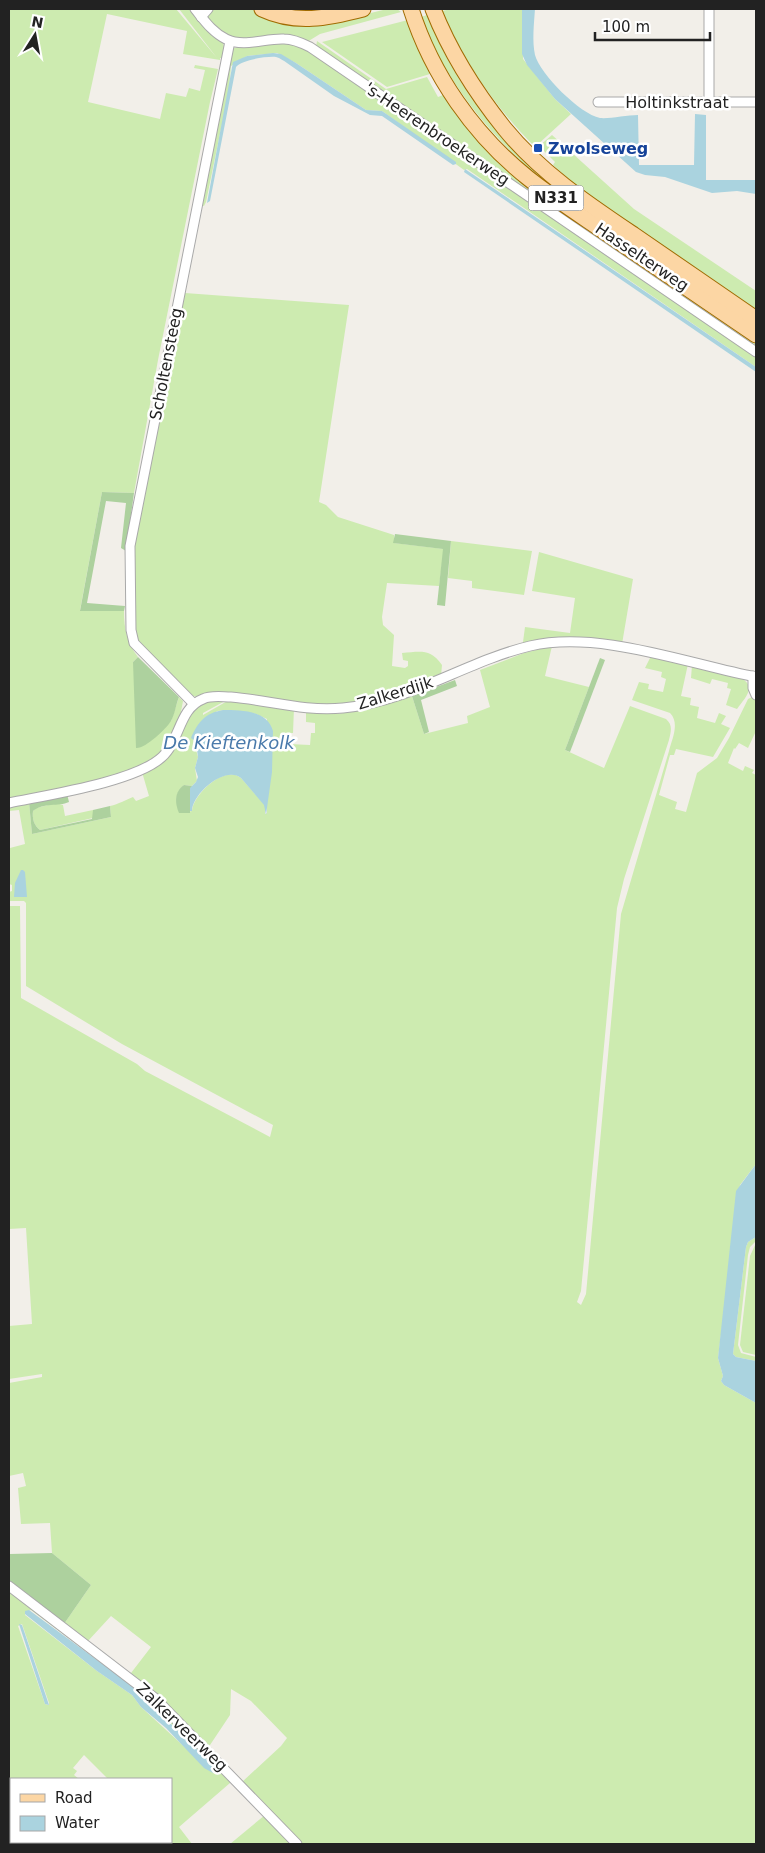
<svg xmlns="http://www.w3.org/2000/svg" width="765" height="1853" font-family="'DejaVu Sans',sans-serif">
<rect width="100%" height="100%" fill="#f2efe9"/>
<g fill="#cdebb0" fill-rule="evenodd">
<path d="M 9,9 L 176,9 L 217,58 L 179,9 L 191,9 L 223,42 L 224,47 L 223,58 L 220,58 L 220,60 L 183,54 L 187,31 L 107,14 L 88,102 L 160,119 L 166,93 L 186,97 L 189,88 L 200,91 L 205,70 L 194,68 L 195,65 L 218,69 L 210,102 L 158,360 L 134,493 L 102,492 L 80,610 L 124,611 C 124,629 127,643 138,657 L 133,662 L 171,721 L 179,697 L 183,701 C 180,720 173,744 159,757 C 150,767 133,770 121,774 C 84,785 46,793 9,801 Z"/>
<path d="M 211,9 L 255,9 L 263,14 L 338,21 L 387,9 L 397,9 L 401,12 L 320,34 L 307,42 L 235,39 L 218,30 L 207,18 Z"/>
<path d="M 451,9 L 522,9 L 523,59 L 555,99 L 571,114 L 535,147 C 495,107 465,63 442,11 Z"/>
<path d="M 427,15 C 453,80 497,143 554,185 L 756,323 L 756,330 C 710,299 664,267 619,236 C 588,215 557,196 528,173 C 477,132 441,78 418,18 ZM 444,69 L 446,69 C 467,104 492,134 522,162 L 522,164 C 495,144 457,100 444,69 Z"/>
<path d="M 408,20 L 412,27 L 430,74 L 387,87 L 322,42 Z"/>
<path d="M 317,41 L 386,89 L 427,77 L 438,97 L 443,95 L 463,121 L 756,340 L 756,348 L 316,47 Z"/>
<path d="M 287,42 L 304,47 L 756,355 L 756,367 L 467,169 L 464,170 L 382,111 L 366,110 L 296,63 L 277,53 L 247,56 L 231,66 L 229,90 L 206,202 L 204,206 L 200,205 L 232,49 L 240,46 Z"/>
<path d="M 552,135 L 634,209 L 756,291 L 756,314 L 597,204 L 553,165 L 555,162 L 539,146 Z"/>
<path d="M 185,293 L 349,305 L 319,502 L 326,505 L 338,517 L 394,535 L 394,543 L 444,549 L 439,586 L 387,583 L 382,617 L 383,625 L 394,635 L 392,666 L 405,668 L 408,666 L 408,661 L 403,660 L 402,653 C 420,652 430,648 442,665 L 441,676 L 370,700 L 324,707 L 202,695 L 197,697 L 190,695 L 137,644 L 133,632 L 134,550 L 137,520 L 147,481 Z"/>
<path d="M 451,541 L 532,551 L 524,595 L 472,588 L 472,581 L 448,578 Z"/>
<path d="M 539,552 L 633,579 L 622,644 L 524,644 L 523,642 L 525,627 L 570,633 L 575,598 L 532,591 Z"/>
<path d="M 552,646 L 545,676 L 589,687 L 565,750 L 604,768 L 630,706 L 666,719 C 673,725 671,731 669,740 L 624,879 L 617,908 L 581,1291 L 577,1302 L 581,1305 L 586,1294 L 621,914 L 669,751 C 672,739 680,723 670,713 L 632,700 L 639,682 L 649,684 L 648,689 L 663,692 L 666,679 L 661,677 L 662,672 L 645,668 L 651,656 L 688,664 L 681,696 L 691,698 L 690,705 L 699,707 L 697,718 L 715,723 L 719,713 L 726,716 L 721,724 L 730,728 L 713,757 L 676,749 L 674,755 L 670,755 L 659,795 L 677,802 L 675,809 L 686,812 L 697,773 L 717,758 L 729,738 L 748,699 L 752,697 L 756,699 L 756,731 L 748,748 L 739,743 L 735,749 L 734,748 L 728,763 L 743,771 L 745,766 L 754,770 L 752,773 L 756,775 L 756,1164 L 740,1185 L 718,1358 L 723,1376 L 721,1381 L 724,1385 L 756,1403 L 756,1844 L 301,1844 L 242,1782 L 281,1746 L 287,1738 L 251,1701 L 231,1689 L 230,1715 L 208,1748 L 158,1695 L 131,1673 L 151,1647 L 111,1616 L 88,1641 L 64,1624 L 91,1585 L 52,1553 L 50,1523 L 21,1524 L 18,1488 L 26,1486 L 23,1473 L 9,1476 L 9,1383 L 42,1377 L 42,1374 L 9,1379 L 9,1326 L 32,1324 L 26,1228 L 9,1229 L 9,906 L 20,906 L 21,998 L 137,1064 L 145,1071 L 270,1137 L 273,1125 L 122,1044 L 26,986 L 26,903 L 24,901 L 9,901 L 9,892 L 12,891 L 12,885 L 9,884 L 9,882 L 10,848 L 25,844 L 19,810 L 9,811 L 9,806 L 29,802 L 32,834 L 111,817 L 110,806 C 119,804 125,800 133,797 L 136,801 L 149,796 L 142,772 L 150,769 L 192,710 L 209,700 L 225,701 L 203,713 L 203,715 L 229,700 L 294,708 L 293,733 L 289,733 L 289,744 L 310,745 L 311,733 L 315,733 L 315,723 L 306,722 L 306,709 L 322,710 L 322,714 C 353,715 383,705 412,696 L 424,734 L 468,723 L 467,716 L 490,707 L 480,670 L 524,653 ZM 227,710 L 256,714 L 267,719 L 267,813 L 265,814 L 265,805 L 241,778 C 225,764 193,794 192,811 L 180,813 C 176,802 174,794 184,785 L 192,786 L 197,781 L 195,768 L 198,757 L 193,739 L 217,711 Z"/>
<path d="M 692,665 C 705,668 749,673 749,688 C 749,695 741,703 737,709 L 726,705 L 731,689 L 727,688 L 728,683 L 712,679 L 710,684 L 691,678 Z"/>
<path d="M 56,803 L 63,805 L 65,816 L 93,810 L 93,818 L 40,830 C 34,826 32,818 33,811 L 36,808 Z"/>
<path d="M 756,1237 L 756,1241 L 750,1247 L 748,1255 L 738,1345 L 741,1353 L 756,1357 L 756,1361 L 736,1357 L 733,1354 L 746,1247 L 748,1242 Z"/>
<path d="M 756,1243 L 756,1355 L 743,1352 L 740,1345 L 750,1256 Z"/>
<path d="M 9,1589 L 151,1696 L 231,1778 L 230,1783 L 179,1827 L 192,1844 L 173,1844 L 171,1841 L 171,1779 L 108,1779 L 84,1755 L 73,1768 L 77,1771 L 74,1775 L 79,1779 L 11,1779 L 11,1814 L 9,1811 ZM 31,1610 L 131,1685 L 215,1767 L 215,1771 L 213,1773 L 141,1707 L 132,1695 L 97,1671 L 25,1615 L 25,1612 ZM 22,1624 L 49,1703 L 49,1705 L 45,1704 L 18,1626 Z"/>
<path d="M 265,1815 L 293,1844 L 230,1844 Z"/>
<path d="M 38,1842 L 167,1842 L 169,1844 L 40,1844 Z"/>
</g>
<g fill="#add19e">
<path d="M 102,492 L 134,493 L 126,551 L 121,548 L 126,503 L 106,501 L 87,603 L 125,606 L 124,611 L 80,611 Z"/>
<path d="M 395,534 L 451,541 L 445,606 L 437,605 L 443,549 L 393,543 Z"/>
<path d="M 138,657 L 179,697 C 176,704 175,714 171,721 C 166,729 145,749 136,748 L 133,662 Z"/>
<path d="M 600,658 L 605,660 L 570,752 L 565,750 Z"/>
<path d="M 455,680 L 457,686 L 421,700 L 429,732 L 424,734 L 412,696 Z"/>
<path d="M 184,785 L 192,786 L 190,792 L 190,813 L 179,813 C 175,803 174,792 184,785 Z"/>
<path d="M 67,794 L 69,802 C 58,807 44,802 33,811 C 32,818 34,826 40,830 L 92,819 L 93,810 L 110,806 L 111,817 L 32,834 L 29,802 Z"/>
<path d="M 52,1553 L 91,1585 L 64,1624 L 9,1582 L 9,1554 Z"/>
</g>
<g fill="#aad3df">
<path d="M 522,9 L 535,9 C 534,23 532,41 535,55 C 540,74 580,114 600,118 C 609,119 627,115 638,115 L 639,165 L 694,165 L 695,114 L 706,115 L 706,180 L 756,180 L 756,194 L 737,191 L 712,193 L 665,177 L 645,175 L 636,172 L 555,99 L 527,65 L 522,54 Z"/>
<path d="M 273,53 L 281,54 L 296,63 L 366,110 L 382,111 L 456,162 L 456,164 L 453,165 L 382,116 L 370,115 L 353,106 L 334,96 L 287,63 C 284,61 280,58 276,57 C 267,56 241,60 236,67 L 210,201 L 207,203 L 233,62 L 247,56 Z"/>
<path d="M 465,169 L 756,367 L 756,372 L 464,172 Z"/>
<path d="M 223,710 C 241,710 267,710 273,731 L 272,772 L 266,815 L 264,805 L 241,778 C 225,765 192,794 192,811 L 190,811 L 190,788 L 196,782 L 198,777 L 195,768 L 198,757 L 197,750 L 195,741 L 191,738 C 198,722 205,713 223,710 Z"/>
<path d="M 21,870 L 23,870 L 25,872 L 27,897 L 14,897 L 15,883 Z"/>
<path d="M 756,1164 L 756,1237 L 748,1242 L 746,1247 L 733,1354 L 736,1357 L 756,1361 L 756,1403 L 724,1385 L 721,1381 L 723,1376 L 718,1358 L 736,1191 Z"/>
<path d="M 29,1610 L 131,1685 L 215,1767 L 215,1771 L 213,1773 L 204,1768 L 166,1728 L 141,1707 L 132,1695 L 97,1671 L 25,1614 L 25,1611 Z"/>
<path d="M 19,1624 L 22,1625 L 49,1705 L 45,1704 Z"/>
</g>
<g fill="none" stroke-linecap="round" stroke-linejoin="round">
<defs>
<g id="street">
<path d="M 195,9 C 204,20 212,32 226,39 C 244,48 265,38 284,39 C 293,39 302,43 310,47 L 756,352"/>
<path d="M 201,17 L 208,9"/>
<path d="M 598,102 L 756,102"/>
<path d="M 709,102 L 709,9"/>
<path d="M 753,676 L 753,688 L 756,695"/>
<path d="M 194,704 L 134,643 L 131,630 L 130,546 L 230,41"/>
<path d="M 9,803 C 47,795 135,782 162,757 C 180,741 179,708 203,699 C 211,695 222,697 231,697 C 268,700 305,712 343,708 C 409,702 467,661 530,646 C 599,630 688,664 756,677"/>
<path d="M 9,1586 L 155,1698 L 297,1844"/>
</g>
<g id="primary">
<path d="M 262,9 C 296,25 328,18 363,9"/>
<path d="M 411,9 C 432,75 474,135 528,178 C 557,201 588,220 618,241 C 664,272 710,304 756,335"/>
<path d="M 433,9 C 450,52 476,93 505,129 C 540,172 588,204 634,235 C 675,263 715,291 756,319"/>
</g>
</defs>
<use href="#street" stroke="#a9a9a9" stroke-width="11"/>
<use href="#primary" stroke="#a06b00" stroke-width="17"/>
<use href="#street" stroke="#fff" stroke-width="9"/>
<use href="#primary" stroke="#fcd6a4" stroke-width="15"/>
</g>
<rect fill="#1a4fb4" stroke="#fff" stroke-width="2" x="533" y="143" width="10" height="10" rx="2.5"/>
<g text-anchor="middle" dominant-baseline="central" stroke-width="5" stroke-linejoin="round" paint-order="stroke">
<rect fill="#fff" stroke="#646464" stroke-width="1" x="528.5" y="185.5" width="55" height="25" rx="4"/>
<g font-size="15" font-weight="bold" fill="#222">
<text x="556" y="198">N331</text>
</g>
<g font-size="16" fill="#222" stroke="#fff">
<text x="677" y="102">Holtinkstraat</text>
<text transform="translate(437 134) rotate(34)">'s-Heerenbroekerweg</text>
<text transform="translate(642 257) rotate(34)">Hasselterweg</text>
<text transform="translate(166 364) rotate(-79)">Scholtensteeg</text>
<text transform="translate(395 693) rotate(-17)">Zalkerdijk</text>
<text transform="translate(182 1727) rotate(44)">Zalkerveerweg</text>
</g>
<g font-size="16" font-weight="bold" fill="#164399" stroke="#fff" text-anchor="start">
<text x="548" y="148">Zwolseweg</text>
</g>
<g font-size="18" font-style="italic" fill="#4a7aab" stroke="#fff">
<text x="229" y="742">De Kieftenkolk</text>
</g>
</g>
<rect width="765" height="1853" fill="none" stroke="#222222" stroke-width="20"/>
<rect x="10" y="1778" width="162" height="65" fill="#ffffff" stroke="#a7a7a7"/>
<rect x="20" y="1794" width="25" height="8" fill="#fcd6a4" stroke="#a7a7a7"/>
<text x="55" y="1803" font-size="15" fill="#222222">Road</text>
<rect x="20" y="1816" width="25" height="15" fill="#aad3df" stroke="#a7a7a7"/>
<text x="55" y="1828" font-size="15" fill="#222222">Water</text>
<g transform="translate(35 35) rotate(11)" stroke="#ffffff" stroke-width="4" paint-order="stroke">
<path d="M0-4L9 19L0 12L-9 19Z" fill="#222222"/>
<text y="-8" font-size="14" font-weight="bold" text-anchor="middle" fill="#222222">N</text>
</g>
<path d="M595 32v8h115v-8" fill="none" stroke="#222222" stroke-width="2.5"/>
<text x="602" y="32" font-size="15" fill="#222222" stroke="#ffffff" stroke-width="4" paint-order="stroke">100 m</text>
</svg>
